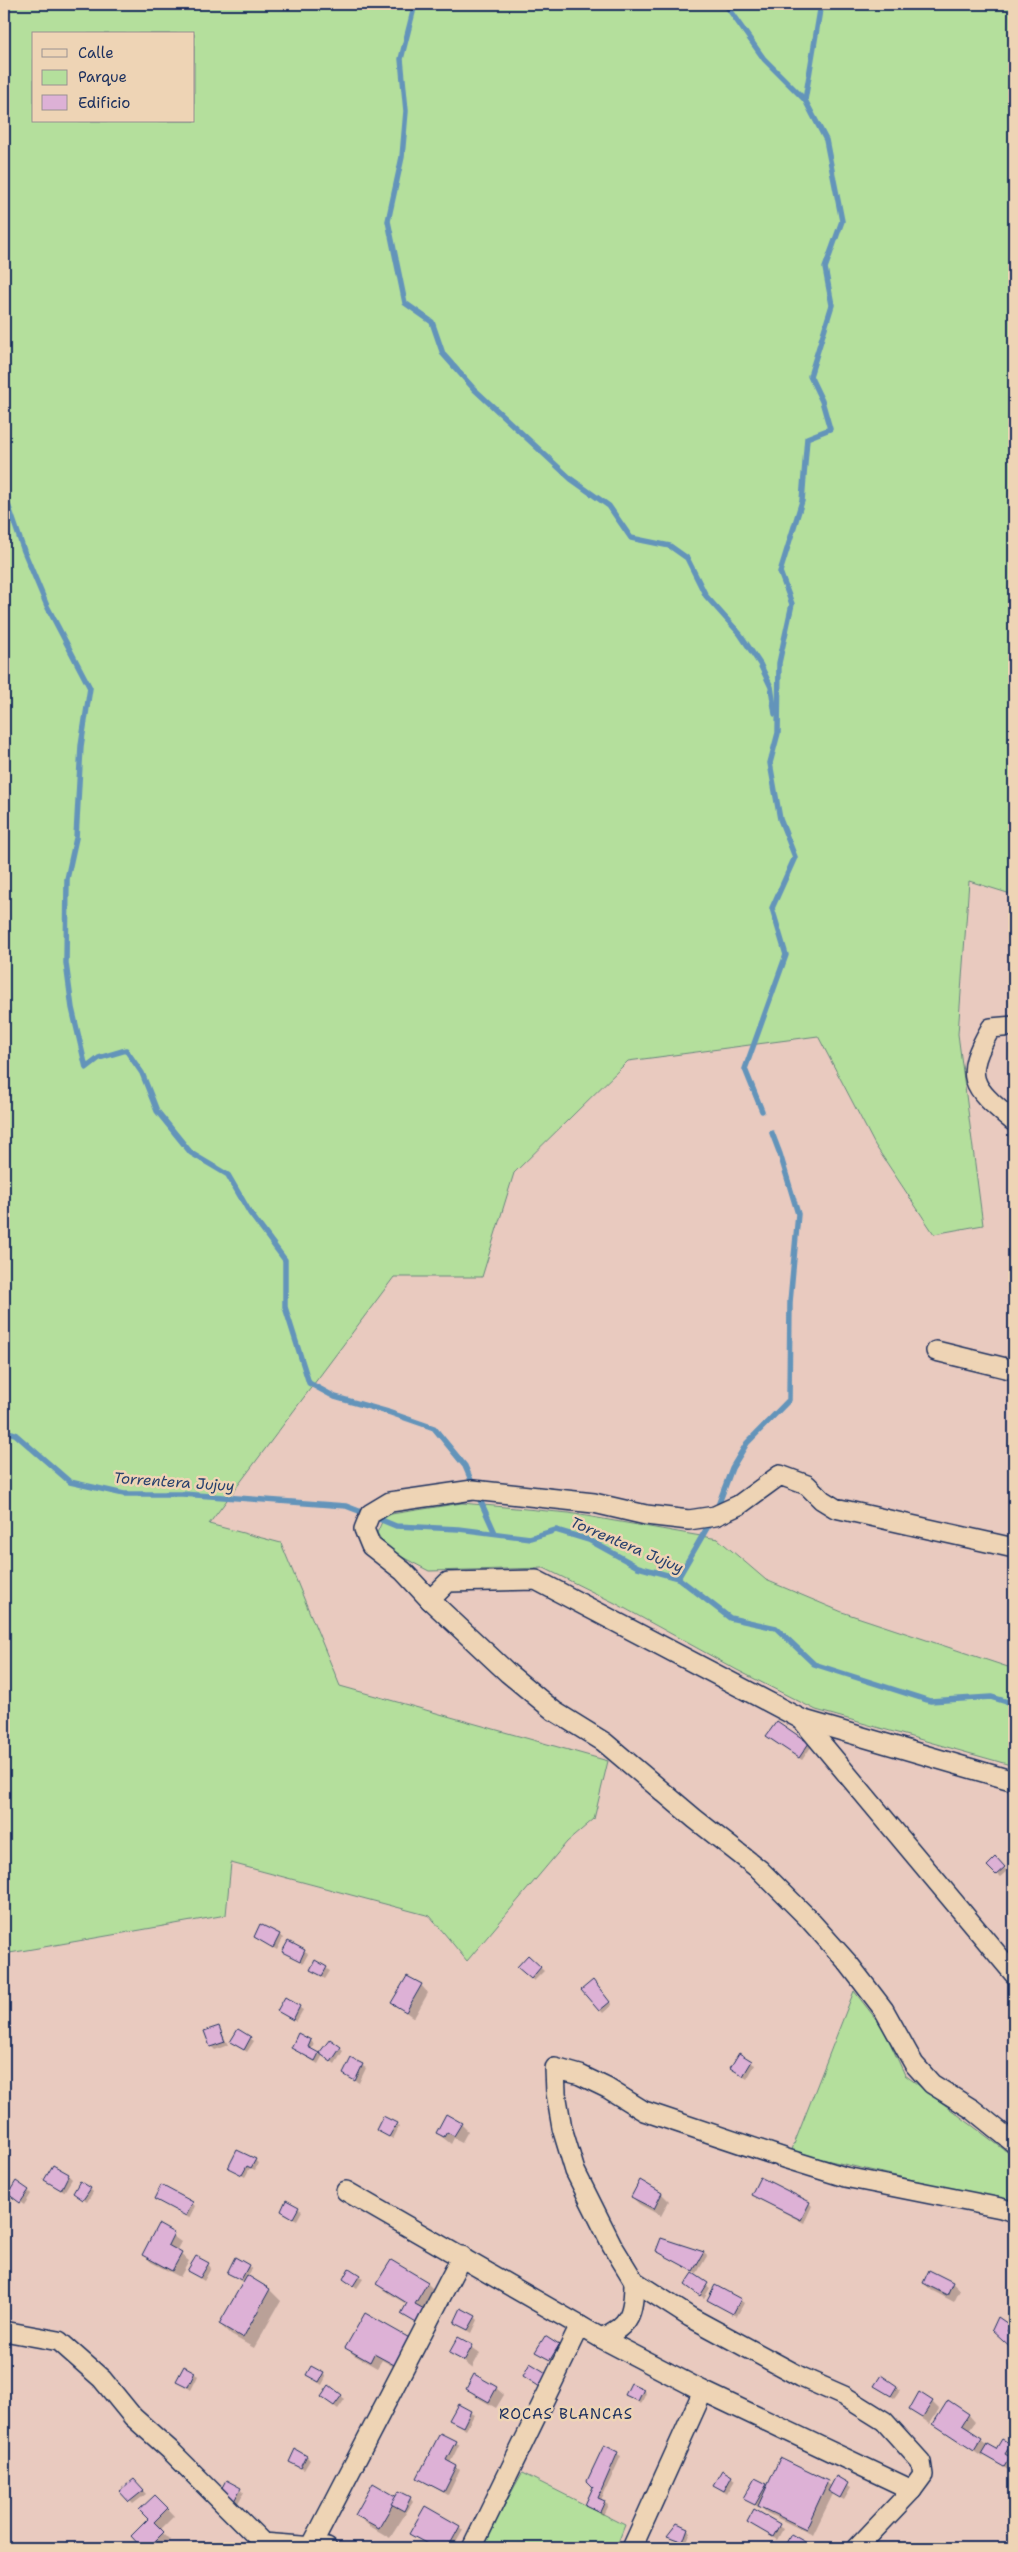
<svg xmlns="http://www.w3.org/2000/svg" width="1018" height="2552" font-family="'Shantell Sans',sans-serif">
<rect width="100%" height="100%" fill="#e9cabf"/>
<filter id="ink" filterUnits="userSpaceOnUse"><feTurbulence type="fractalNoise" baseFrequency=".02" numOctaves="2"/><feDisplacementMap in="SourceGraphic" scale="10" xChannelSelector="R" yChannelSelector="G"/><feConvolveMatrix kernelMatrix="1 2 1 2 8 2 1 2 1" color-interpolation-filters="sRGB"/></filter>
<g filter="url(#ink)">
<g fill="#b4df9c" stroke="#68877d" fill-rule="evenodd">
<path d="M 4,4 L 1014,4 L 1014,895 L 969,881 L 958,1034 L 983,1225 L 934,1234 L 875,1145 L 818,1036 L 628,1061 L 514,1173 L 482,1277 L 394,1277 L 209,1524 L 281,1543 L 340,1686 L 608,1761 L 594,1819 L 567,1842 L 467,1961 L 430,1916 L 231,1863 L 226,1915 L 4,1954 ZM 34,34 L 194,34 L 194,121 L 34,121 Z"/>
<path d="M 462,1503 L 569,1513 L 718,1539 L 766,1580 L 842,1612 L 1014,1669 L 1014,1766 L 816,1710 L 737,1670 L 615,1603 L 544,1568 L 429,1571 L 387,1549 L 377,1533 L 385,1515 Z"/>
<path d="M 854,1991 L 883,2028 L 905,2075 L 1014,2157 L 1014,2203 L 791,2152 Z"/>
<path d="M 522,2473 L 625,2525 L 616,2548 L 481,2548 Z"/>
</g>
<g fill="#0003">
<path d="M 771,1739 L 808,1744 L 811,1747 L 802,1760 Z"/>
<path d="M 1014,1802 L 1014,1812 L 1009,1807 Z"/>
<path d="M 996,1859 L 1007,1871 L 1000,1877 L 989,1866 Z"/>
<path d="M 279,1935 L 283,1938 L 277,1950 L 255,1937 Z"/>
<path d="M 288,1943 L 308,1954 L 303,1963 L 284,1952 Z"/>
<path d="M 528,1957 L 544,1971 L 534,1981 L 519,1967 Z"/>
<path d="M 315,1962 L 330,1971 L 325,1979 L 311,1969 Z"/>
<path d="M 421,1985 L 428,1993 L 414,2018 L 393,2003 Z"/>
<path d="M 596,1985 L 612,2005 L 603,2013 L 600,2010 Z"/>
<path d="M 286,1999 L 303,2010 L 296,2022 L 279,2011 Z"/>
<path d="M 219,2027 L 228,2045 L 215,2050 L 211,2046 Z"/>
<path d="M 299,2035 L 311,2041 L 314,2044 L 311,2050 L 320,2055 L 330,2041 L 343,2051 L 335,2064 L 323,2055 L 318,2064 L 292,2048 Z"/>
<path d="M 250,2038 L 254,2041 L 247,2052 L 232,2042 Z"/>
<path d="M 739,2055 L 755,2065 L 747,2079 L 731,2068 Z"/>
<path d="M 351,2059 L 366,2068 L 359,2083 L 344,2074 Z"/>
<path d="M 396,2124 L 399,2127 L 393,2139 L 377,2130 Z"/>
<path d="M 461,2124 L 468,2131 L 462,2142 L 454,2138 L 451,2144 L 437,2133 Z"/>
<path d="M 255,2160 L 258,2163 L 255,2170 L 250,2168 L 245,2177 L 230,2168 Z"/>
<path d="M 68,2175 L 72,2179 L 64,2192 L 46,2180 Z"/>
<path d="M 640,2182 L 662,2194 L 669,2201 L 661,2216 L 639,2204 L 632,2197 Z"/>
<path d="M 90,2189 L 93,2192 L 87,2202 L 78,2196 Z"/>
<path d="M 28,2191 L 31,2194 L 24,2205 L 9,2194 Z"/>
<path d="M 752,2195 L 809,2203 L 812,2206 L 804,2223 Z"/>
<path d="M 156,2199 L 192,2203 L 195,2206 L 189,2218 Z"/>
<path d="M 287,2201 L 302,2211 L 297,2220 L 285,2214 Z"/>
<path d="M 159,2226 L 181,2242 L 176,2251 L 189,2261 L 180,2277 L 151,2262 L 144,2255 Z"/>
<path d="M 662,2239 L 704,2253 L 707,2256 L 697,2273 L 661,2254 L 657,2251 Z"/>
<path d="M 236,2259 L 252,2269 L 247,2277 L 270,2290 L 281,2301 L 254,2348 L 231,2335 L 220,2324 L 244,2282 L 228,2272 Z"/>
<path d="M 391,2262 L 427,2283 L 435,2291 L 423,2310 L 426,2330 L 403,2313 L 408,2305 L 385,2291 L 377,2284 Z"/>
<path d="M 208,2264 L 211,2268 L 204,2281 L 189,2271 Z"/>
<path d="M 350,2270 L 363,2279 L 357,2288 L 348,2282 Z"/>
<path d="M 693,2275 L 710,2288 L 704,2298 L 689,2288 Z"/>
<path d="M 924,2283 L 952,2283 L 960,2290 L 954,2302 L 931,2290 Z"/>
<path d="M 709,2300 L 740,2300 L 744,2303 L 737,2316 Z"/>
<path d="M 365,2315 L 405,2373 L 382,2360 L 377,2368 L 354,2355 L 347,2348 Z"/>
<path d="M 475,2317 L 478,2320 L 472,2333 L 455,2323 Z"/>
<path d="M 999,2318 L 1014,2330 L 1010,2335 L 1014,2338 L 1014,2349 L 994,2330 Z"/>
<path d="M 459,2338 L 480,2353 L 472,2368 L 451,2352 Z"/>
<path d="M 558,2346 L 561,2349 L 553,2362 L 540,2355 Z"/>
<path d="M 530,2365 L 548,2393 L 524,2376 Z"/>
<path d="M 184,2367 L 198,2376 L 191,2390 L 177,2380 Z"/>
<path d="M 323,2374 L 326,2377 L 322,2385 L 307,2375 Z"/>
<path d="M 329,2387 L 345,2399 L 338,2409 L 326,2400 Z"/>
<path d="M 896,2387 L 900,2390 L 894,2398 L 879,2389 Z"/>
<path d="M 468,2388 L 496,2388 L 504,2395 L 496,2408 L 475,2396 Z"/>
<path d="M 643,2390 L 646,2393 L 641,2404 L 627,2395 Z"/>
<path d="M 932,2402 L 939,2409 L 930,2424 L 910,2410 Z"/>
<path d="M 458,2406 L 474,2415 L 466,2430 L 451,2420 Z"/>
<path d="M 968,2414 L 975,2422 L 969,2431 L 989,2446 L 996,2451 L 1010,2445 L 1014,2448 L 1008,2458 L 1013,2461 L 1008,2470 L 983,2454 L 982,2457 L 935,2424 Z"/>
<path d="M 440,2434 L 459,2445 L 450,2463 L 460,2470 L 448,2495 L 418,2478 Z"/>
<path d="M 604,2447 L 621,2456 L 601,2500 L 608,2505 L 603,2515 L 586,2505 L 595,2487 Z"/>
<path d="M 307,2457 L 310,2460 L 304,2470 L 290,2462 Z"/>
<path d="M 781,2460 L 832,2486 L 836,2478 L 851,2488 L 844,2500 L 833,2494 L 813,2535 L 767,2513 L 759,2505 L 758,2507 L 745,2498 L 766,2485 L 768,2488 Z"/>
<path d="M 722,2471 L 735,2480 L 727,2494 L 714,2485 Z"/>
<path d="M 227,2482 L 244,2492 L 237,2505 L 220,2494 Z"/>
<path d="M 137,2484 L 146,2494 L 133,2504 L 130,2501 Z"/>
<path d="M 155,2496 L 174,2516 L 160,2530 L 170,2540 L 162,2548 L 144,2548 L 132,2536 L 150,2519 Z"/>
<path d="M 396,2497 L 410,2498 L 413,2502 L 390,2538 L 368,2525 L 357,2514 Z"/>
<path d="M 755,2511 L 783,2529 L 777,2540 L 749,2522 Z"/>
<path d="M 459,2527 L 463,2530 L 453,2548 L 434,2548 L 411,2534 Z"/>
<path d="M 687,2529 L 691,2532 L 686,2545 L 668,2536 Z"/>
<path d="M 791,2536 L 813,2548 L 787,2548 Z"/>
</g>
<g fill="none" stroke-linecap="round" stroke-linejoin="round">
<g stroke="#6494ba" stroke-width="5.5">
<path d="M 415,4 L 401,59 L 406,111 L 402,157 L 388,221 L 405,303 L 432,322 L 443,354 L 474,389 L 571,479 L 609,506 L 631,538 L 670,546 L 687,558 L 706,596 L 740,634 L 760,664 L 771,687 L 775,714"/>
<path d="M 725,4 L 764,59 L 805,100"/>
<path d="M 4,493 L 24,551 L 47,606 L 90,688 L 81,746 L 76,838 L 67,879 L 66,963 L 72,1008 L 86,1068 L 99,1058 L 126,1050 L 142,1073 L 157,1111 L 191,1153 L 228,1175 L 250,1213 L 285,1260 L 285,1307 L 309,1383 L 335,1397 L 388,1412 L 434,1428 L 465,1466 L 471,1480"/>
<path d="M 762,1111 L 745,1069 L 786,955 L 772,908 L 795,857 L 780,819 L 770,763 L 778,733 L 779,663 L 792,604 L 780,572 L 802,501 L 807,438 L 830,429 L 822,401 L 810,376 L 832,305 L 825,268 L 842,221 L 826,140 L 805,100 L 821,4"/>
<path d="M 4,1431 L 15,1434 L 70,1482 L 124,1494 L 182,1494 L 346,1506 L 359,1511"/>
<path d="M 480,1500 L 495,1533"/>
<path d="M 716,1511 L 732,1468 L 747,1443 L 789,1400 L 790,1302 L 798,1214 L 780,1154 L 772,1133"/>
<path d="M 379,1519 L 396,1526 L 459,1529 L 530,1538 L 556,1530 L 589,1540 L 638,1567 L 678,1578 L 730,1618 L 776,1628 L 814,1664 L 930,1701 L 991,1697 L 1014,1704"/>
<path d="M 678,1578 L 711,1521"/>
</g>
</g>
<g fill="#ddb1d6" stroke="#1b2f5e">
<path d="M 777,1721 L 809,1743 L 799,1758 L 766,1736 Z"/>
<path d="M 996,1857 L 1005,1867 L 996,1875 L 987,1866 Z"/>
<path d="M 260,1924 L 280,1934 L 273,1948 L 254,1937 Z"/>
<path d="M 288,1941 L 305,1950 L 300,1961 L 282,1952 Z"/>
<path d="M 528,1955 L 541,1967 L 531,1979 L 517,1967 Z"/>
<path d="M 315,1960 L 327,1967 L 322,1976 L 310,1970 Z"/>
<path d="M 407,1976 L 422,1984 L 406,2012 L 391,2003 Z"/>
<path d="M 593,1980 L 610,2002 L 599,2011 L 581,1990 Z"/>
<path d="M 285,1997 L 300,2006 L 293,2020 L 277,2011 Z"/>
<path d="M 219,2026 L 225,2042 L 210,2047 L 204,2031 Z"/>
<path d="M 238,2029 L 251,2037 L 244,2050 L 230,2042 Z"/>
<path d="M 298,2033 L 311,2040 L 308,2047 L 319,2053 L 315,2061 L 291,2048 Z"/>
<path d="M 330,2039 L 341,2047 L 331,2062 L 319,2053 Z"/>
<path d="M 739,2053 L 752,2061 L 743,2076 L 730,2068 Z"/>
<path d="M 351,2058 L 363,2064 L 355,2081 L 343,2074 Z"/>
<path d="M 446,2114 L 462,2123 L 454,2136 L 447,2132 L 444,2137 L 436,2133 Z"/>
<path d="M 383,2116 L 397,2123 L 389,2137 L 376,2130 Z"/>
<path d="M 237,2150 L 256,2159 L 251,2168 L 247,2166 L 242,2175 L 228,2168 Z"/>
<path d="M 53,2165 L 69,2174 L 61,2190 L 44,2180 Z"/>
<path d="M 760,2177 L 810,2202 L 801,2220 L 751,2195 Z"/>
<path d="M 640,2180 L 662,2193 L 654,2209 L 631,2197 Z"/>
<path d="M 16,2181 L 29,2190 L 20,2203 L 8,2194 Z"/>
<path d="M 80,2181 L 91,2188 L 83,2200 L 73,2193 Z"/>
<path d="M 161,2185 L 193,2202 L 186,2216 L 154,2199 Z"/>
<path d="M 286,2200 L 299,2207 L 293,2218 L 281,2211 Z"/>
<path d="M 158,2224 L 174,2233 L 168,2245 L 182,2253 L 172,2271 L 142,2255 Z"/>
<path d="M 661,2238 L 704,2252 L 693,2271 L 656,2251 Z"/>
<path d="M 196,2256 L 209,2263 L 200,2278 L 187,2271 Z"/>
<path d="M 235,2257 L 249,2265 L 241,2280 L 227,2273 Z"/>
<path d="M 391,2260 L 428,2282 L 415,2304 L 426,2310 L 418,2324 L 401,2314 L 407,2303 L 376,2284 Z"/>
<path d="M 349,2268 L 360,2275 L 353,2286 L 343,2279 Z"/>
<path d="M 929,2270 L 953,2282 L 947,2295 L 923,2283 Z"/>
<path d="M 693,2273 L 708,2283 L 700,2296 L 685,2285 Z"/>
<path d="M 247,2275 L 270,2289 L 243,2338 L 219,2324 Z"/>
<path d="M 715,2285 L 741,2299 L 733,2314 L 707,2300 Z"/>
<path d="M 461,2308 L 476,2316 L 468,2330 L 454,2323 Z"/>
<path d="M 365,2313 L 413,2340 L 398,2367 L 374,2354 L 370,2362 L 345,2348 Z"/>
<path d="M 998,2317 L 1011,2326 L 1007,2331 L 1014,2337 L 1014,2350 L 992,2330 Z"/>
<path d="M 545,2336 L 559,2345 L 550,2360 L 535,2352 Z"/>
<path d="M 458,2337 L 473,2345 L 464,2361 L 449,2353 Z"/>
<path d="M 530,2363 L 548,2374 L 540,2387 L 523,2376 Z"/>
<path d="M 184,2366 L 195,2372 L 188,2387 L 176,2381 Z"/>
<path d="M 311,2366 L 324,2373 L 319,2382 L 306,2375 Z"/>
<path d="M 474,2374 L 497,2387 L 489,2402 L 466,2389 Z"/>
<path d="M 881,2375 L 897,2386 L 891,2396 L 874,2386 Z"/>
<path d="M 631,2383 L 644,2389 L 638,2401 L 625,2395 Z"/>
<path d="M 329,2385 L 342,2395 L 334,2406 L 321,2397 Z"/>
<path d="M 919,2392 L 933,2401 L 922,2418 L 909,2410 Z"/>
<path d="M 948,2400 L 969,2414 L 962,2425 L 982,2438 L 974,2451 L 933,2424 Z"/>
<path d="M 458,2404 L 471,2411 L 463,2427 L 449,2420 Z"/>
<path d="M 440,2433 L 456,2441 L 446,2460 L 457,2466 L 444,2492 L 417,2478 Z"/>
<path d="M 1002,2439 L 1011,2444 L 1005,2454 L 1010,2457 L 1004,2467 L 981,2454 L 987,2444 L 996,2449 Z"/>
<path d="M 604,2445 L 618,2452 L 598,2498 L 605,2501 L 600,2512 L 585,2505 L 593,2487 L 587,2481 Z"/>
<path d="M 295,2449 L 307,2456 L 301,2468 L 289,2462 Z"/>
<path d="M 780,2458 L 828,2481 L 806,2529 L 758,2506 Z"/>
<path d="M 722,2470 L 732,2476 L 724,2491 L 713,2485 Z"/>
<path d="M 836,2476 L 848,2483 L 840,2498 L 828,2491 Z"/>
<path d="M 755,2478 L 767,2484 L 755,2505 L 743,2499 Z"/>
<path d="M 134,2479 L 144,2490 L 129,2502 L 119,2491 Z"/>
<path d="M 226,2480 L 241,2488 L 233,2503 L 218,2495 Z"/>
<path d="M 373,2483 L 397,2497 L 379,2528 L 355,2515 Z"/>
<path d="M 399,2491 L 411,2497 L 404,2511 L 391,2504 Z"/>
<path d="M 155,2495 L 168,2508 L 154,2522 L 164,2532 L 148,2548 L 142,2548 L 131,2536 L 148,2519 L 139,2510 Z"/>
<path d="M 425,2506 L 460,2526 L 448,2548 L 435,2548 L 409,2534 Z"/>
<path d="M 754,2509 L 780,2524 L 773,2537 L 747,2522 Z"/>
<path d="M 677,2523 L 688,2528 L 683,2542 L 667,2536 Z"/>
<path d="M 791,2534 L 814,2547 L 814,2548 L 784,2547 Z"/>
</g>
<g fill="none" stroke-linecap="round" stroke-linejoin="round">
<defs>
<g id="street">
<path d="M 1014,1026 L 991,1028 C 961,1079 973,1087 1014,1122"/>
<path d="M 936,1351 L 1014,1370"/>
<path d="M 1014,1548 L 835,1508 L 822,1500 L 807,1485 L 780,1475 L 739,1505 L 715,1516 L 689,1520 L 646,1515 L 594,1503 L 473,1490 L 390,1502 L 370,1514 L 364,1529 L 371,1546 L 403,1571 L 430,1600 L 508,1673 L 554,1711 L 604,1742 L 695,1819 L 760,1870 L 807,1917 L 848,1963 L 884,2010 L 914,2064 L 932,2084 L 972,2109 L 1014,2143"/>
<path d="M 430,1600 L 448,1582 L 536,1580 L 801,1719 L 1014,1781"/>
<path d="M 801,1719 L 1014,1974"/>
<path d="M 346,2191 L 601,2338 L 703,2391 L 912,2490"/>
<path d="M 4,2331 L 59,2341 L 102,2379 L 133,2417 L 170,2450 L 263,2543 L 327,2548"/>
<path d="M 601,2338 C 631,2326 634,2311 634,2281"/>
<path d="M 311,2547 L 462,2256"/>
<path d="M 472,2548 L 580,2326"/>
<path d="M 632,2548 L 703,2391"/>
<path d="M 857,2548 L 912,2490 L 923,2475 L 921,2462 L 884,2421 L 844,2396 L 801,2377 L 690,2317 L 634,2281 L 612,2245 L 575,2171 L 562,2128 L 556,2093 L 555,2068 L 580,2075 L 607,2088 L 644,2111 L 787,2159 L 845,2177 L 1001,2208 L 1014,2212"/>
</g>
</defs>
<use href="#street" stroke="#1b2f5e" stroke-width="22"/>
<use href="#street" stroke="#eed4b5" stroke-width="19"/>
</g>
</g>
<g text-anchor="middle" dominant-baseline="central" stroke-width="5" stroke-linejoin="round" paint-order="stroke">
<g font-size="15" font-style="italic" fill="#27406d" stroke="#eed4b5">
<text transform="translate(174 1482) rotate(4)">Torrentera Jujuy</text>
<text transform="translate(627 1545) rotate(23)">Torrentera Jujuy</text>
</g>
<g font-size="15" letter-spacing="1" fill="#1b2f5e" stroke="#eed4b5">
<text x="566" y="2414">ROCAS BLANCAS</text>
</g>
</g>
<rect width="1018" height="2552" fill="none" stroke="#eed4b5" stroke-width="20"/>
<rect x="10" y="10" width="998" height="2532" fill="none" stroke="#1b2f5e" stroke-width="2" filter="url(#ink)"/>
<rect x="32" y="32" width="162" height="90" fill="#eed4b5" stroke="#9a9292"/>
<rect x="42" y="49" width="25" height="8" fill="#eed4b5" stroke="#9a9292"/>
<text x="78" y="58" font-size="15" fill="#1b2f5e">Calle</text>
<rect x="42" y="70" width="25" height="15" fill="#b4df9c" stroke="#9a9292"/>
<text x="78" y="82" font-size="15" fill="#1b2f5e">Parque</text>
<rect x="42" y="95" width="25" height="15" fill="#ddb1d6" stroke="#9a9292"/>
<text x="78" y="108" font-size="15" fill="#1b2f5e">Edificio</text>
</svg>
